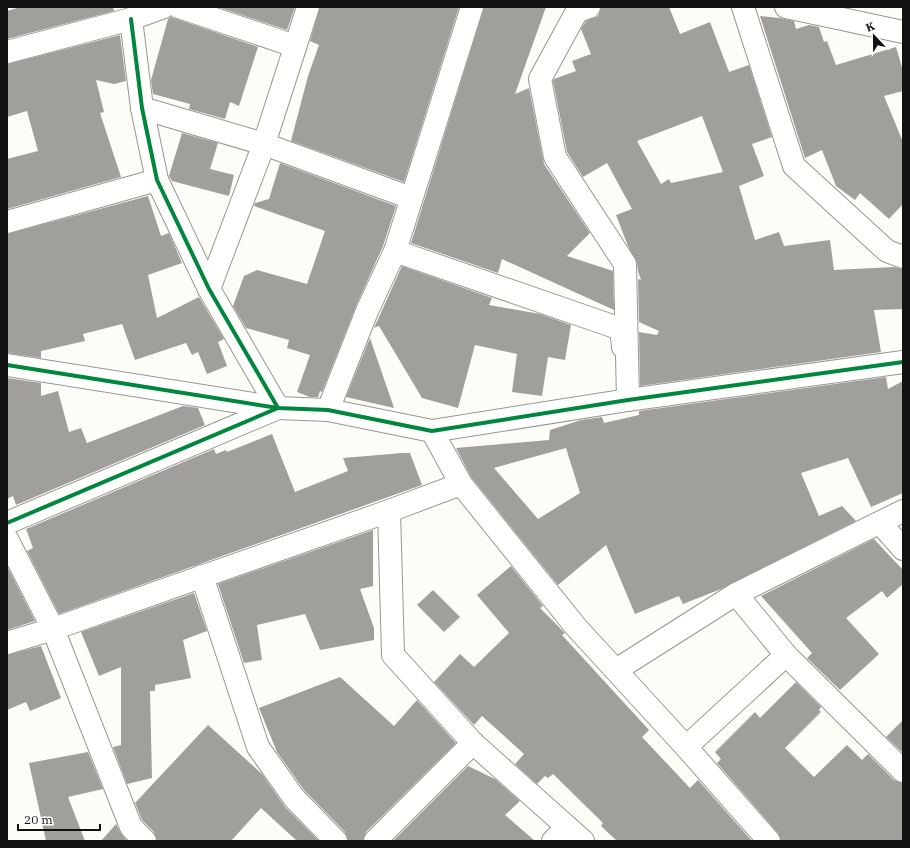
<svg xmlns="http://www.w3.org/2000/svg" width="910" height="848" font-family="'IBM Plex Serif',serif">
<rect width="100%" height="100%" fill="#fdfcf7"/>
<g fill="#a19f9c" fill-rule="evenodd">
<path d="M 20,7 L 113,7 L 114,11 L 7,39 L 7,11 Z"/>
<path d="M 218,7 L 295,7 L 287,30 Z"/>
<path d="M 320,7 L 459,7 L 404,182 L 291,141 L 308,76 L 319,45 L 310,41 Z"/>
<path d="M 484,7 L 546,7 L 515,94 L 529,88 L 544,164 L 590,233 L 567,256 L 613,271 L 614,310 L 502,259 L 498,273 L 411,243 Z"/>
<path d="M 601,7 L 669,7 L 680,34 L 710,22 L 729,72 L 749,65 L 772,137 L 752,144 L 764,176 L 739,186 L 755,240 L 779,232 L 784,246 L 830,240 L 834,270 L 894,267 L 903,269 L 903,309 L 874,310 L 881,352 L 640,386 L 639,332 L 657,335 L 659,331 L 639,322 L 638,279 L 641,280 L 638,271 L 637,263 L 628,246 L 616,215 L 632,209 L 607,163 L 583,177 L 567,152 L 553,81 L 554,79 L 576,71 L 572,61 L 591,54 L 581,29 L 586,21 L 598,16 ZM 702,116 L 723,172 L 671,183 L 669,179 L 661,184 L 637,141 Z"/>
<path d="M 760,16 L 780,18 L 794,21 L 796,29 L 809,25 L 819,27 L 824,42 L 827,41 L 836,65 L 896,47 L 903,71 L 903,91 L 884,96 L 903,142 L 903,204 L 889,219 L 860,193 L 855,200 L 836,186 L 822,150 L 805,158 Z"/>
<path d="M 171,17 L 258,47 L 239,106 L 230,102 L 225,119 L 189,109 L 190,104 L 153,94 L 151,80 L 168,19 Z"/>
<path d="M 120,35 L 126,81 L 114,84 L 96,80 L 104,112 L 100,113 L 121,177 L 7,209 L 7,159 L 38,151 L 27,111 L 7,117 L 7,64 Z"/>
<path d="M 182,133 L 218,143 L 210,169 L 234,175 L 229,196 L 172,181 L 169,176 Z"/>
<path d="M 280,163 L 396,206 L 383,246 L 356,306 L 322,392 L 320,391 L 318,397 L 310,397 L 297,392 L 310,355 L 287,348 L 289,340 L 246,328 L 233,306 L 244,276 L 257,270 L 307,284 L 325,231 L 254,206 L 255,203 L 269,199 Z"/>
<path d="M 148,196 L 161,236 L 169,233 L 182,263 L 148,275 L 157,318 L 199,297 L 224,339 L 218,342 L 227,366 L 207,374 L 198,352 L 192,355 L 186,343 L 135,360 L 122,324 L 83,334 L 85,341 L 41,351 L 41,358 L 7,353 L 7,234 Z"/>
<path d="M 402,266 L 492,298 L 489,305 L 540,314 L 571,325 L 565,360 L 548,357 L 542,396 L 512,392 L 517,354 L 475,345 L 458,408 L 422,398 L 379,326 L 374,328 Z"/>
<path d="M 370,338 L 394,408 L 346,397 Z"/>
<path d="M 886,377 L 888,389 L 903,381 L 903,493 L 871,507 L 848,458 L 801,473 L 819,516 L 842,506 L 856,521 L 721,589 L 683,604 L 679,596 L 635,614 L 606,545 L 558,585 L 471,477 L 456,448 L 549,440 L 550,430 L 581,420 L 602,417 L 604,423 L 639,415 L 639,411 ZM 566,448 L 580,493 L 538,519 L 494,468 Z"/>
<path d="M 7,378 L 41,383 L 41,396 L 58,391 L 69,432 L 81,428 L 87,443 L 183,406 L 198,408 L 205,425 L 16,505 L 13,496 L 7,499 Z"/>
<path d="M 272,434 L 295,492 L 348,471 L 343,458 L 402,453 L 410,453 L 422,485 L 59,614 L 27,551 L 33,548 L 26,529 L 214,449 L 216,454 L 226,450 L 227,452 Z"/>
<path d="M 373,530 L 373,586 L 360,589 L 374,628 L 374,640 L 320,650 L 305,614 L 257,625 L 262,660 L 244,663 L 218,584 Z"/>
<path d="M 874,539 L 903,570 L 903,584 L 887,598 L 882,591 L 846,618 L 879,654 L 840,690 L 807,658 L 812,653 L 761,596 Z"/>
<path d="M 7,566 L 35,621 L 7,630 Z"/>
<path d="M 511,566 L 543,606 L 540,608 L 565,633 L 562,635 L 649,730 L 642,737 L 690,788 L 698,780 L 752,841 L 617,841 L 601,826 L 603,823 L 553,774 L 548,778 L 545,776 L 537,784 L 515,764 L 524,754 L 482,716 L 474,725 L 434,682 L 460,654 L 474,667 L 509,633 L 477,595 Z"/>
<path d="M 433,590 L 460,617 L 444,632 L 417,605 Z"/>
<path d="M 194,593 L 207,631 L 183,640 L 191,678 L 155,685 L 155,691 L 150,691 L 152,778 L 127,784 L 113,747 L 121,745 L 121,667 L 99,676 L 81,632 Z"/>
<path d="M 41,646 L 61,698 L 30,711 L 26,702 L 7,710 L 7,655 Z"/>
<path d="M 340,677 L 394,726 L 417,700 L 456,743 L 366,832 L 363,841 L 348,841 L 345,832 L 304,790 L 277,752 L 259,708 Z"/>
<path d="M 796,682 L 821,707 L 819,710 L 821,712 L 785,748 L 814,777 L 847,745 L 862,760 L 868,754 L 894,780 L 903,783 L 903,841 L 781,841 L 778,833 L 717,763 L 721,759 L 715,752 L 755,712 L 760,718 Z"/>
<path d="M 903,720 L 903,753 L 886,737 Z"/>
<path d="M 208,725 L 262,774 L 285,807 L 319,841 L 297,841 L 261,808 L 231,841 L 157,841 L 154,832 L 142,820 L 135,803 Z"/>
<path d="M 88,752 L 103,789 L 68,797 L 85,841 L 46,841 L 29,763 Z"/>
<path d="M 468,766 L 495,779 L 520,801 L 505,815 L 535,841 L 393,841 Z"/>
<path d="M 116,824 L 120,832 L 127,841 L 101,841 Z"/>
</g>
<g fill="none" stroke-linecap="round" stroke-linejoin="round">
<defs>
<g id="minor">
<path d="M 179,7 L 295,46"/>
<path d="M 589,7 L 577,11 L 540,79 L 555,157 L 625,264 L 628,400"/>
<path d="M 743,7 L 794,166 L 887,251 L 903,257"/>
<path d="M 786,7 L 903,32"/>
<path d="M 7,52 L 131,19 L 164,7"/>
<path d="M 142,108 L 264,144 L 411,198"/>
<path d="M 7,222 L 157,180"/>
<path d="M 395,251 L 621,329 L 623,347"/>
<path d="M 209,289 L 264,144 L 308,7"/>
<path d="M 7,365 L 278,408 L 328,410 L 432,431 L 628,400 L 903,362"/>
<path d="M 328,410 L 367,311 L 395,251 L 472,7"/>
<path d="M 461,484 L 576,627 L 686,747 L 769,841"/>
<path d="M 389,511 L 393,655 L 473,743 L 583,841"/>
<path d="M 7,523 L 278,408 L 209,289 L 157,180 L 142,108 L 131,19"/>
<path d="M 881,524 L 903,549"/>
<path d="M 7,539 L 53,629 L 131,827 L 145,841"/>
<path d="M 202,576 L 258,747 L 294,798 L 336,841"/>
<path d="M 736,594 L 786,655 L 903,771"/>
<path d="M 7,643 L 53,629 L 389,511 L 461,484 L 432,431"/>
<path d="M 616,670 L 736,594 L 903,511"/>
<path d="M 686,747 L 786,655"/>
<path d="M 375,841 L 473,743"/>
<path d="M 553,841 L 567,827"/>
</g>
</defs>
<use href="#minor" stroke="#979795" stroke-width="24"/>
<use href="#minor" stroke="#fffffe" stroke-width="22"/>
<defs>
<g id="cycleway">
<path d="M 7,365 L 278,408 L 328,410 L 432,431 L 628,400 L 903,362"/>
<path d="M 7,523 L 278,408 L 209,289 L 157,180 L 142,108 L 131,19"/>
</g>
</defs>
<use href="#cycleway" stroke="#fff" stroke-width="6"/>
<use href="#cycleway" stroke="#00873e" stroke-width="4"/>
</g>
<rect width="910" height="848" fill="none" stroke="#111111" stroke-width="16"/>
<g transform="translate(874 36) rotate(338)" stroke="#ffffff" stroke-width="3" paint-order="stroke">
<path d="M0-3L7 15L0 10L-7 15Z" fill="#111111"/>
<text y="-6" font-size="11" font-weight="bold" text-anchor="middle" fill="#111111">K</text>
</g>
<path d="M18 824v6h82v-6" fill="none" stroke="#111111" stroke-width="2"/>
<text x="24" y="824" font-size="12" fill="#111111" stroke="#ffffff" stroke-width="3" paint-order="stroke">20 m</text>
</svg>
